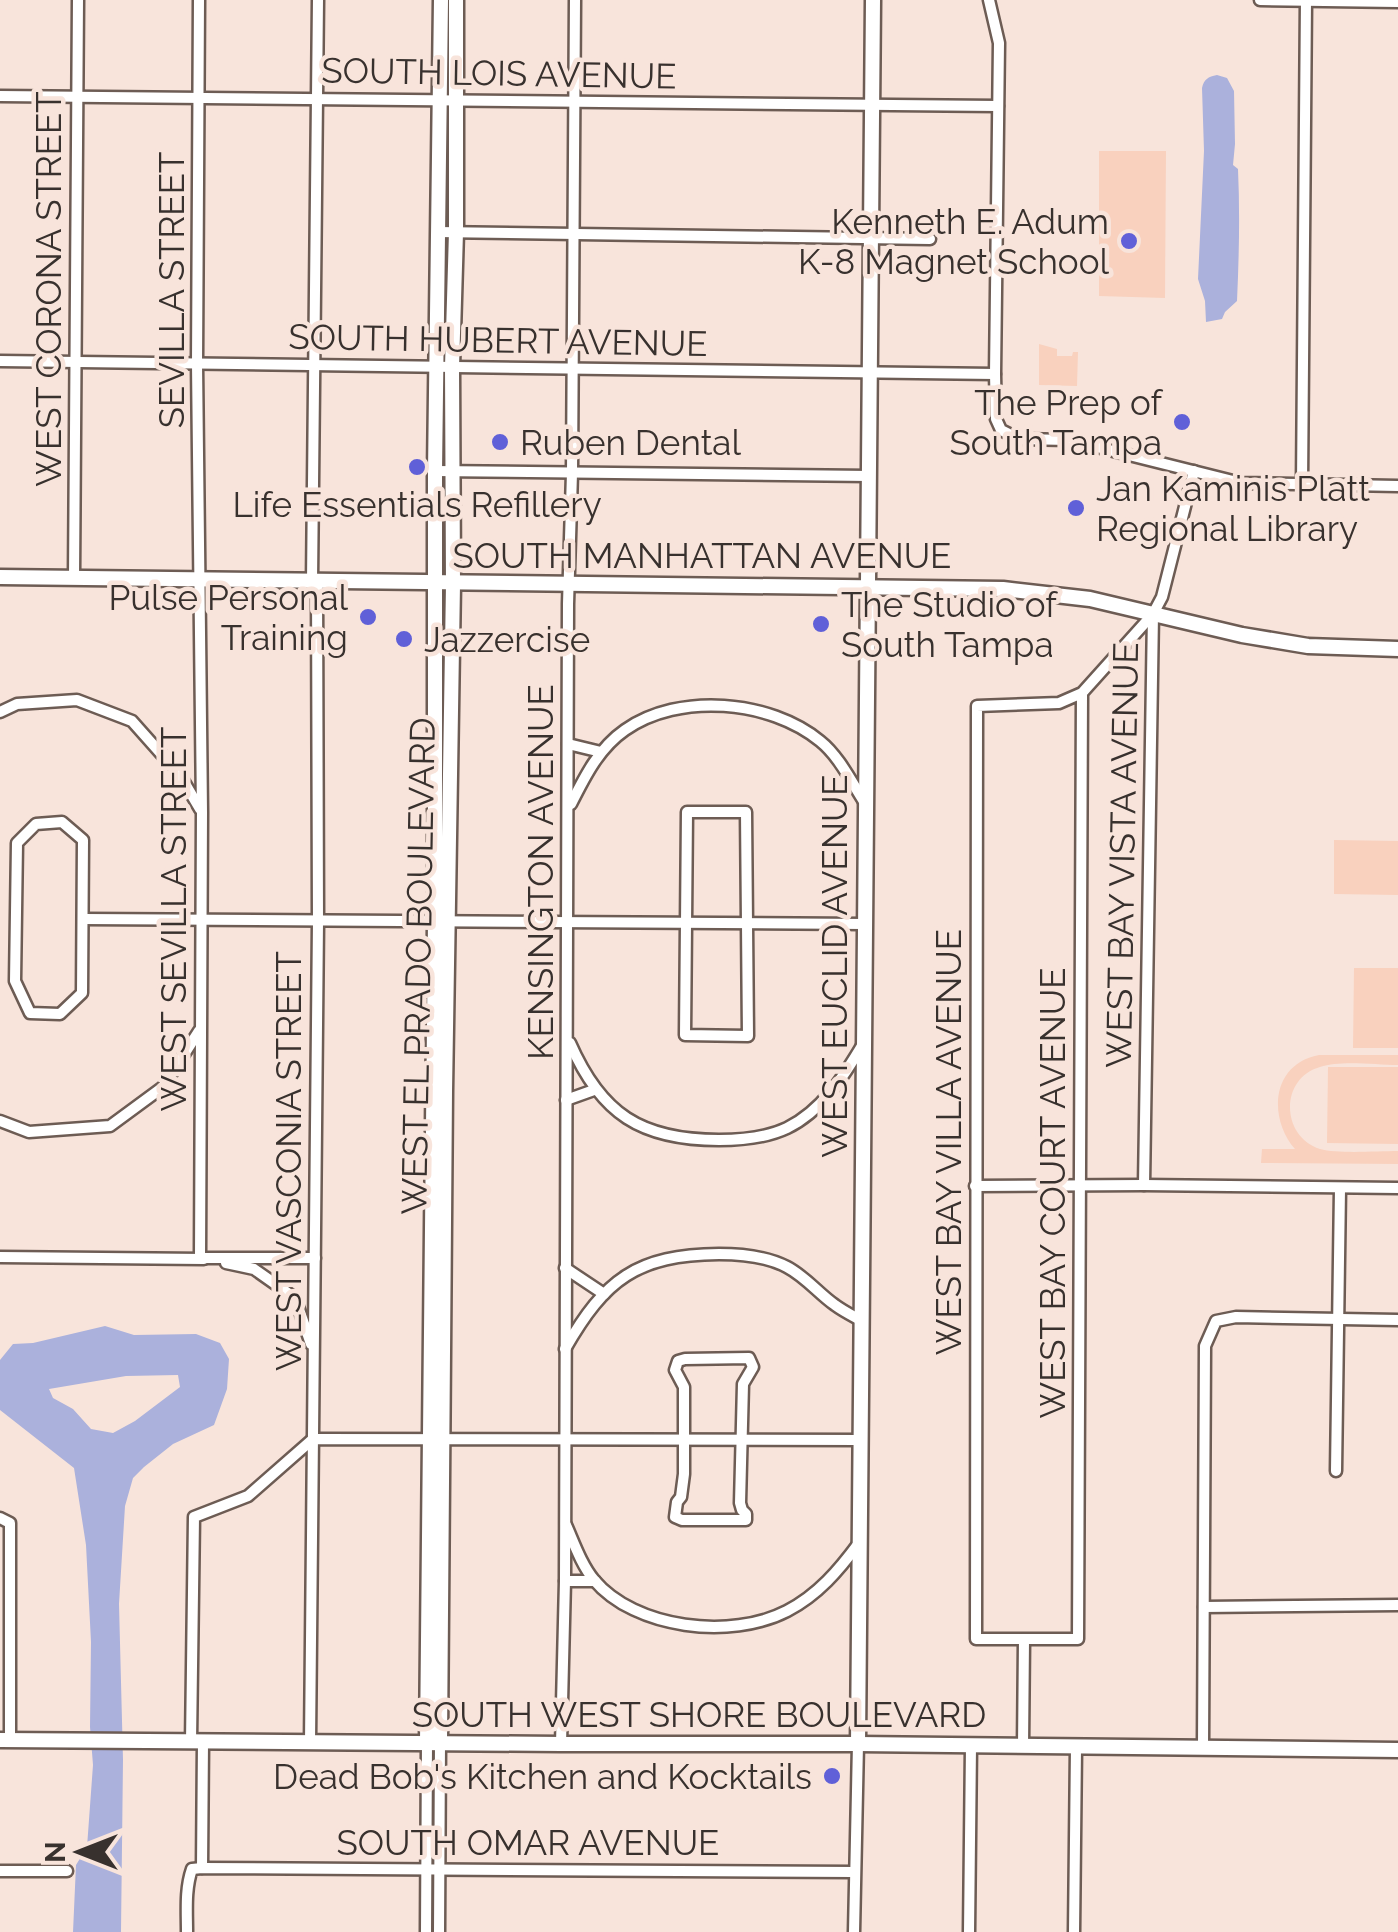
<svg xmlns="http://www.w3.org/2000/svg" width="1398" height="1932" font-family="Raleway,sans-serif">
<rect width="100%" height="100%" fill="#f8e4db"/>
<g fill="#f9d1be">
<path d="M 1099,151 L 1166,151 L 1165,298 L 1099,296 Z"/>
<path d="M 1039,344 L 1057,349 L 1057,356 L 1072,356 L 1073,352 L 1078,352 L 1077,386 L 1039,385 Z"/>
<path d="M 1334,840 L 1398,841 L 1398,895 L 1334,894 Z"/>
<path d="M 1354,968 L 1398,968 L 1398,1048 L 1353,1048 Z"/>
<path d="M 1319,1055 L 1398,1055 L 1398,1065 C 1375,1065 1341,1060 1320,1067 C 1280,1078 1280,1136 1320,1149 C 1338,1154 1377,1151 1398,1151 L 1398,1164 L 1261,1163 L 1262,1149 L 1295,1149 C 1268,1118 1271,1064 1319,1055 Z"/>
<path d="M 1328,1067 L 1398,1067 L 1398,1144 L 1327,1143 Z"/>
</g>
<g fill="#abb1dc" fill-rule="evenodd">
<path d="M 1217,75 L 1227,78 L 1234,91 L 1235,144 L 1233,165 L 1238,169 C 1240,213 1239,257 1237,301 L 1225,312 L 1222,319 L 1206,322 L 1205,301 L 1198,279 L 1204,151 L 1202,88 C 1204,79 1208,77 1217,75 Z"/>
<path d="M 105,1326 L 134,1335 L 196,1334 L 220,1343 L 229,1359 L 227,1389 L 214,1425 L 173,1444 L 144,1467 L 133,1478 L 125,1506 L 119,1604 L 123,1760 L 121,1932 L 73,1932 L 76,1865 L 87,1847 L 93,1765 L 90,1727 L 91,1642 L 86,1545 L 74,1468 L 0,1410 L 0,1360 L 13,1344 L 33,1343 ZM 126,1376 L 178,1375 L 180,1387 L 135,1421 L 113,1433 L 91,1429 L 73,1409 L 53,1398 L 49,1389 Z"/>
</g>
<g fill="none" stroke-linecap="round" stroke-linejoin="round">
<defs>
<g id="street">
<path d="M 199,0 L 197,364 L 202,812 L 200,1258 L 315,1258"/>
<path d="M 989,0 L 999,43 L 995,374 L 996,419 L 1001,430 L 1019,439 L 1069,440 L 1241,483 L 1398,486"/>
<path d="M 1260,0 L 1398,2"/>
<path d="M 0,96 L 998,106"/>
<path d="M 437,232 L 930,239"/>
<path d="M 0,361 L 995,374"/>
<path d="M 435,471 L 869,476"/>
<path d="M 1302,484 L 1306,0"/>
<path d="M 74,578 L 78,0"/>
<path d="M 312,581 L 318,0"/>
<path d="M 1082,693 L 1059,703 L 977,706 L 976,1639 L 1078,1639 L 1082,693 L 1153,614"/>
<path d="M 0,712 L 17,704 L 77,700 L 132,721 L 180,775 L 200,809"/>
<path d="M 568,744 L 601,752"/>
<path d="M 571,804 C 585,776 599,748 625,730 C 679,692 770,700 820,741 C 839,756 852,783 865,803"/>
<path d="M 687,812 L 746,812 L 748,1036 L 685,1035 Z"/>
<path d="M 62,822 L 83,840 L 82,993 L 60,1014 L 30,1013 L 15,981 L 17,843 L 36,824 Z"/>
<path d="M 83,919 L 865,924"/>
<path d="M 570,1043 C 601,1114 641,1140 719,1140 C 741,1140 766,1138 787,1128 C 822,1111 844,1076 863,1044"/>
<path d="M 566,1100 L 594,1090"/>
<path d="M 0,1121 L 29,1132 L 110,1126 L 163,1087 L 199,1031"/>
<path d="M 1144,1185 L 1153,614 L 1162,597 L 1194,471"/>
<path d="M 975,1186 L 1144,1185 L 1398,1188"/>
<path d="M 0,1257 L 204,1259"/>
<path d="M 226,1263 L 254,1269 L 295,1298 L 311,1344"/>
<path d="M 565,1268 L 604,1294"/>
<path d="M 565,1349 C 605,1279 637,1255 719,1254 C 740,1254 768,1257 787,1267 C 806,1277 818,1293 835,1305 C 843,1311 853,1316 862,1321"/>
<path d="M 749,1358 L 753,1367 L 743,1384 L 740,1503 L 742,1510 L 746,1514 L 746,1520 L 682,1520 L 675,1517 L 677,1502 L 681,1497 L 684,1474 L 684,1387 L 675,1370 L 678,1361 L 685,1359 Z"/>
<path d="M 1336,1471 L 1340,1189"/>
<path d="M 0,1518 L 10,1523 L 10,1741"/>
<path d="M 566,1525 C 574,1543 581,1564 594,1580 C 635,1629 731,1640 787,1611 C 818,1595 839,1570 859,1543"/>
<path d="M 565,1581 L 595,1581"/>
<path d="M 1204,1607 L 1398,1605"/>
<path d="M 191,1742 L 194,1517 L 248,1496 L 313,1439 L 861,1440"/>
<path d="M 310,1742 L 318,922 L 317,581"/>
<path d="M 561,1744 L 565,1581 L 568,604 L 572,473 L 575,0"/>
<path d="M 1023,1746 L 1024,1640"/>
<path d="M 1203,1748 L 1205,1346 L 1216,1321 L 1236,1317 L 1398,1320"/>
<path d="M 202,1868 L 203,1742"/>
<path d="M 0,1871 L 67,1871"/>
<path d="M 187,1932 C 187,1911 185,1889 192,1869 L 202,1868 L 854,1872"/>
<path d="M 426,1932 L 427,1742"/>
<path d="M 439,1932 L 440,1742"/>
<path d="M 854,1932 L 858,1744"/>
<path d="M 969,1932 L 971,1746"/>
<path d="M 1074,1932 L 1076,1748"/>
</g>
<g id="secondary">
<path d="M 0,577 L 1003,589 L 1090,599 L 1242,635 L 1308,646 L 1398,649"/>
<path d="M 0,1740 L 561,1744 L 858,1744 L 1398,1750"/>
<path d="M 427,1742 L 435,922 L 435,471 L 441,0"/>
<path d="M 440,1742 L 445,1091 L 453,584 L 452,367 L 456,232 L 456,0"/>
<path d="M 858,1744 L 873,0"/>
</g>
</defs>
<use href="#street" stroke="#6d5c54" stroke-width="15"/>
<use href="#secondary" stroke="#6d5c54" stroke-width="19"/>
<use href="#street" stroke="#fff" stroke-width="10"/>
<use href="#secondary" stroke="#fff" stroke-width="14"/>
</g>
<g fill="#6060d8" stroke="#f8e4db" stroke-width="4">
<circle cx="1129" cy="241" r="10"/>
<circle cx="1182" cy="422" r="10"/>
<circle cx="500" cy="442" r="10"/>
<circle cx="417" cy="467" r="10"/>
<circle cx="1076" cy="508" r="10"/>
<circle cx="368" cy="617" r="10"/>
<circle cx="821" cy="624" r="10"/>
<circle cx="404" cy="639" r="10"/>
<circle cx="832" cy="1776" r="10"/>
</g>
<g text-anchor="middle" dominant-baseline="central" stroke-width="9" stroke-linejoin="round" paint-order="stroke">
<g font-size="35" fill="#38312e" stroke="#f8e4db">
<text transform="translate(499 73) rotate(1)">SOUTH LOIS AVENUE</text>
<text transform="translate(48 289) rotate(-90)">WEST CORONA STREET</text>
<text transform="translate(171 290) rotate(-90)">SEVILLA STREET</text>
<text transform="translate(498 340) rotate(1)">SOUTH HUBERT AVENUE</text>
<text x="702" y="555">SOUTH MANHATTAN AVENUE</text>
<text transform="translate(1122 855) rotate(-89)">WEST BAY VISTA AVENUE</text>
<text transform="translate(540 872) rotate(-90)">KENSINGTON AVENUE</text>
<text transform="translate(173 919) rotate(-90)">WEST SEVILLA STREET</text>
<text transform="translate(418 966) rotate(-89)">WEST EL PRADO BOULEVARD</text>
<text transform="translate(834 966) rotate(-90)">WEST EUCLID AVENUE</text>
<text transform="translate(948 1142) rotate(-90)">WEST BAY VILLA AVENUE</text>
<text transform="translate(288 1161) rotate(-90)">WEST VASCONIA STREET</text>
<text transform="translate(1052 1193) rotate(-90)">WEST BAY COURT AVENUE</text>
<text x="699" y="1714">SOUTH WEST SHORE BOULEVARD</text>
<text x="528" y="1842">SOUTH OMAR AVENUE</text>
</g>
<g font-size="35" fill="#38312e" stroke="#f8e4db" text-anchor="end">
<text x="1109" y="221">Kenneth E. Adum<tspan x="1109" dy="40">K-8 Magnet School</tspan></text>
<text x="1162" y="402">The Prep of<tspan x="1162" dy="40">South Tampa</tspan></text>
<text x="520" y="442" text-anchor="start">Ruben Dental</text>
<text x="1096" y="488" text-anchor="start">Jan Kaminis Platt<tspan x="1096" dy="40">Regional Library</tspan></text>
<text x="417" y="504" text-anchor="middle">Life Essentials Refillery</text>
<text x="348" y="597">Pulse Personal<tspan x="348" dy="40">Training</tspan></text>
<text x="841" y="604" text-anchor="start">The Studio of<tspan x="841" dy="40">South Tampa</tspan></text>
<text x="424" y="639" text-anchor="start">Jazzercise</text>
<text x="812" y="1776">Dead Bob's Kitchen and Kocktails</text>
</g>
</g>
<g transform="translate(80 1852) rotate(270)" stroke="#f8e4db" stroke-width="8" paint-order="stroke">
<path d="M0-8L18 38L0 25L-18 38Z" fill="#38312e"/>
<text y="-15" font-size="28" font-weight="bold" text-anchor="middle" fill="#38312e">N</text>
</g>
</svg>
